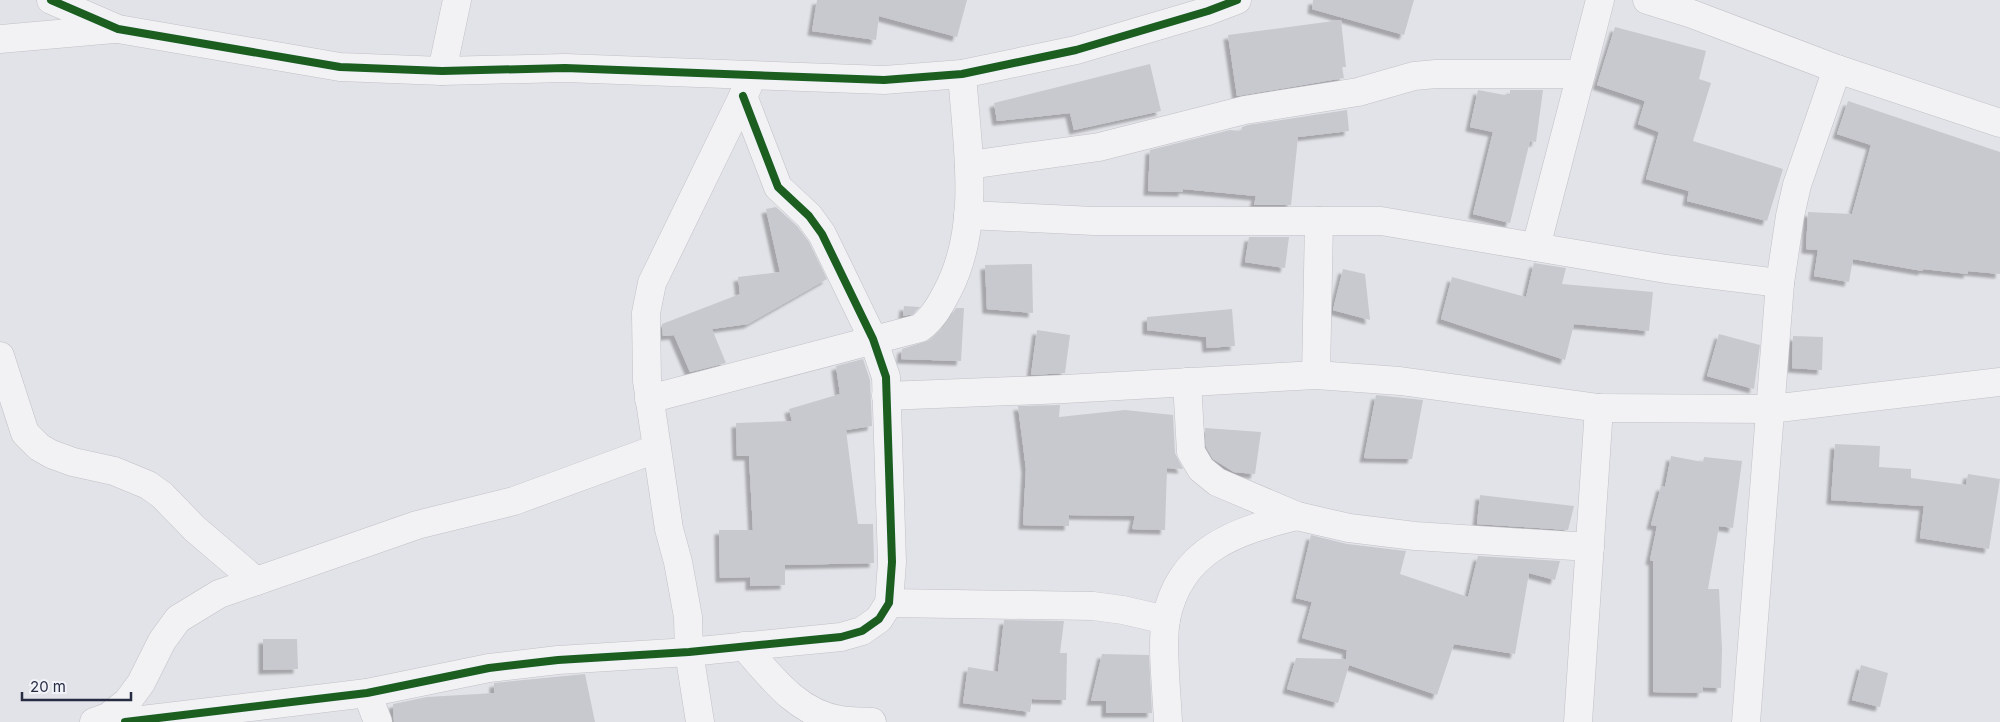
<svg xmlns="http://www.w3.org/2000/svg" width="2000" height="722" font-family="Inter,sans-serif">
<defs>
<filter id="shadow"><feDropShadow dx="-4.5" dy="4.5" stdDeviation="1" flood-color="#0004"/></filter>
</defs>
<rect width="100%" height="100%" fill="#e2e3e8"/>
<g fill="#c8c9cf" filter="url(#shadow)">
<path d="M 817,0 L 967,0 L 957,37 L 879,16 L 876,40 L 812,31 Z"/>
<path d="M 1313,0 L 1414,0 L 1404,35 L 1312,9 Z"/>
<path d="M 1341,20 L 1346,67 L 1342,67 L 1344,78 L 1237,96 L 1228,35 Z"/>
<path d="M 1615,27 L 1706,51 L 1699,79 L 1711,83 L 1693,141 L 1783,169 L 1767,221 L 1687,201 L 1689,191 L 1646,179 L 1659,132 L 1638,124 L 1645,101 L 1597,85 Z"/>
<path d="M 1150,64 L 1161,111 L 1074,130 L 1070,113 L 997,121 L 994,103 Z"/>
<path d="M 1478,90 L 1510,96 L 1510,90 L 1543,90 L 1536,142 L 1530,141 L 1510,223 L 1473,214 L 1493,132 L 1470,127 Z"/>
<path d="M 1848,101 L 2000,152 L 2000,274 L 1968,271 L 1968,274 L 1923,269 L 1923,271 L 1853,259 L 1849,282 L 1814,276 L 1818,250 L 1806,249 L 1808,212 L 1852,214 L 1871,145 L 1837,134 Z"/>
<path d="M 1347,110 L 1349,131 L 1298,137 L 1291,205 L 1254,205 L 1256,196 L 1183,189 L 1183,192 L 1148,191 L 1150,150 L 1230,130 L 1242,131 L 1242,127 L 1248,125 Z"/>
<path d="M 776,207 L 797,226 L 809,242 L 827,279 L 748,324 L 712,329 L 726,363 L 690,372 L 674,335 L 663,336 L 662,324 L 740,294 L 738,277 L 780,272 L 766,209 Z"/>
<path d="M 1249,237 L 1289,237 L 1285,268 L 1245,262 Z"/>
<path d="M 1534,263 L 1566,268 L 1562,284 L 1653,292 L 1649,331 L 1574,324 L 1565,360 L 1441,319 L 1452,277 L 1526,297 Z"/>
<path d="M 1032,264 L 1033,313 L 987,309 L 985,265 Z"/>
<path d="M 1343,269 L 1365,274 L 1370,320 L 1333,310 Z"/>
<path d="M 904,306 L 920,307 L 913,314 L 903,316 Z"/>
<path d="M 956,308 L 964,308 L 961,361 L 901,359 L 902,349 L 930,340 L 944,326 Z"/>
<path d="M 1232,309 L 1235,346 L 1207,348 L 1206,337 L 1147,330 L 1147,317 Z"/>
<path d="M 1037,330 L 1070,335 L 1065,373 L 1031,375 Z"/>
<path d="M 1719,334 L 1760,345 L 1754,389 L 1707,376 Z"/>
<path d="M 1793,336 L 1823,337 L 1822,370 L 1792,368 Z"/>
<path d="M 863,359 L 870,380 L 872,426 L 846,430 L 858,524 L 873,524 L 874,563 L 785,565 L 785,585 L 750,586 L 750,577 L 720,578 L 719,530 L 753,530 L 749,456 L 737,456 L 736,423 L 792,421 L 789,409 L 840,394 L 836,366 Z"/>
<path d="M 1376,395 L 1423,400 L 1412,459 L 1364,458 Z"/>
<path d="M 1060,405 L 1059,417 L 1125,410 L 1173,415 L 1175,453 L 1183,469 L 1167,468 L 1165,530 L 1132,529 L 1135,516 L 1069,515 L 1069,526 L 1023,525 L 1026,469 L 1018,406 Z"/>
<path d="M 1205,428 L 1261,432 L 1255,474 L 1234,472 L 1213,459 L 1206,447 Z"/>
<path d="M 1835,444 L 1880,446 L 1879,467 L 1911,469 L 1911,478 L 1966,485 L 1968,474 L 2000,479 L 1989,549 L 1920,538 L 1924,506 L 1831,500 Z"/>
<path d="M 1671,456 L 1703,462 L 1704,457 L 1742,461 L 1733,528 L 1719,526 L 1708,589 L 1719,589 L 1722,649 L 1721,688 L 1703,687 L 1702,693 L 1653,692 L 1653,561 L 1650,560 L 1657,526 L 1651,525 L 1661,486 L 1665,487 Z"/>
<path d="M 1480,495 L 1574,506 L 1568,530 L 1477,524 Z"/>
<path d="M 1311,535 L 1347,544 L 1406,551 L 1400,574 L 1468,597 L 1478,556 L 1560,561 L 1555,580 L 1529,573 L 1515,654 L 1454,644 L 1437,695 L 1349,665 L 1338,703 L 1287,689 L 1296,658 L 1346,659 L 1347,650 L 1302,638 L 1312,602 L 1296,598 Z"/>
<path d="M 1004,620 L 1064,621 L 1060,653 L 1067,653 L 1066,700 L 1032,699 L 1030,712 L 963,703 L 968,667 L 998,672 Z"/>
<path d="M 263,639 L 297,639 L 298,669 L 263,670 Z"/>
<path d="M 1102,654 L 1149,655 L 1152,713 L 1106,713 L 1106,701 L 1091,701 Z"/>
<path d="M 1861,665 L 1888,673 L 1880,707 L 1852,700 Z"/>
<path d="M 585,674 L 595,722 L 394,722 L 393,704 L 427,697 L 494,693 L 494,683 Z"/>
</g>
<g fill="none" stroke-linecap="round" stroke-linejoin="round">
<defs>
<g id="minor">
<path d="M 51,0 L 118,29 L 340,67 L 442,71 L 565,68 L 884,80 L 962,74 L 1076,50 L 1208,11 L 1237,0"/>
<path d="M 1647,0 L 1692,14 L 1837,69 L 2000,123"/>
<path d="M 0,39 L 114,29"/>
<path d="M 442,71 L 457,0"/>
<path d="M 969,165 L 1099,147 L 1245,110 L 1358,92 L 1414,76 L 1436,74 L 1581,74 L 1600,0"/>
<path d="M 968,215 L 1094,221 L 1381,221 L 1666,269 L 1780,283"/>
<path d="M 1536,247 L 1581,74"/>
<path d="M 0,356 L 25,433 L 39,447 L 51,454 L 73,462 L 114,471 L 148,485 L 162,495 L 195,529 L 256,581"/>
<path d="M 1316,375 L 1319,221"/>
<path d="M 1187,382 L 1191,452 L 1201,469 L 1217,482 L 1297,516 L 1349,528 L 1415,536 L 1590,547"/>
<path d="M 886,396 L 1065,389 L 1316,375 L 1400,381 L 1599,408 L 1771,409 L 2000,382"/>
<path d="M 649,399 L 920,328 C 933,318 939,307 947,292 C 982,226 967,146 962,74"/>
<path d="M 889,603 L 1093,606 L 1123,610 L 1166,620"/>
<path d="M 744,646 C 771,677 798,714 841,720 C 851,722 862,721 872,722"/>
<path d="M 367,693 L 378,722"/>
<path d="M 94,722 L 108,717 L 127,702 L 141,683 L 162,641 L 178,619 L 219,594 L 417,525 L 514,501 L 656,449"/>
<path d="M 125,722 L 367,693 L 489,668 L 558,660 L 689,652 L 841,637 L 862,631 L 879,619 L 889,603 L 892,562 L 886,377 L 873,339 L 822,234 L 809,216 L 778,187 L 743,96"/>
<path d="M 700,722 L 689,652 L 688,617 L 678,562 L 669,529 L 647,381 L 646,313 L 652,283 L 748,86"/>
<path d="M 1168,722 C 1167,694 1161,645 1166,619 C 1180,549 1236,531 1297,516"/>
<path d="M 1578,722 L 1599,408"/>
<path d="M 1746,722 L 1780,283 L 1790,216 L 1797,185 L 1837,69"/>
</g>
</defs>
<use href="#minor" stroke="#c0c1c6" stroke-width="29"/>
<use href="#minor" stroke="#f2f2f4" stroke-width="28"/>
<defs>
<g id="cycleway">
<path d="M 51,0 L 118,29 L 340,67 L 442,71 L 565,68 L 884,80 L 962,74 L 1076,50 L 1208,11 L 1237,0"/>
<path d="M 125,722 L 367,693 L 489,668 L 558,660 L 689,652 L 841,637 L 862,631 L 879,619 L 889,603 L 892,562 L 886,377 L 873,339 L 822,234 L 809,216 L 778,187 L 743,96"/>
</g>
</defs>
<use href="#cycleway" stroke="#f0f2f7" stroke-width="11"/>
<use href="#cycleway" stroke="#1b5e20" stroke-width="8"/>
</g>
<path d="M22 692v8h109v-8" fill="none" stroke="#272c43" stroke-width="2.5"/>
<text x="30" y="692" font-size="15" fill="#272c43" stroke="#f0f2f7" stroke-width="4" paint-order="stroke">20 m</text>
</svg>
